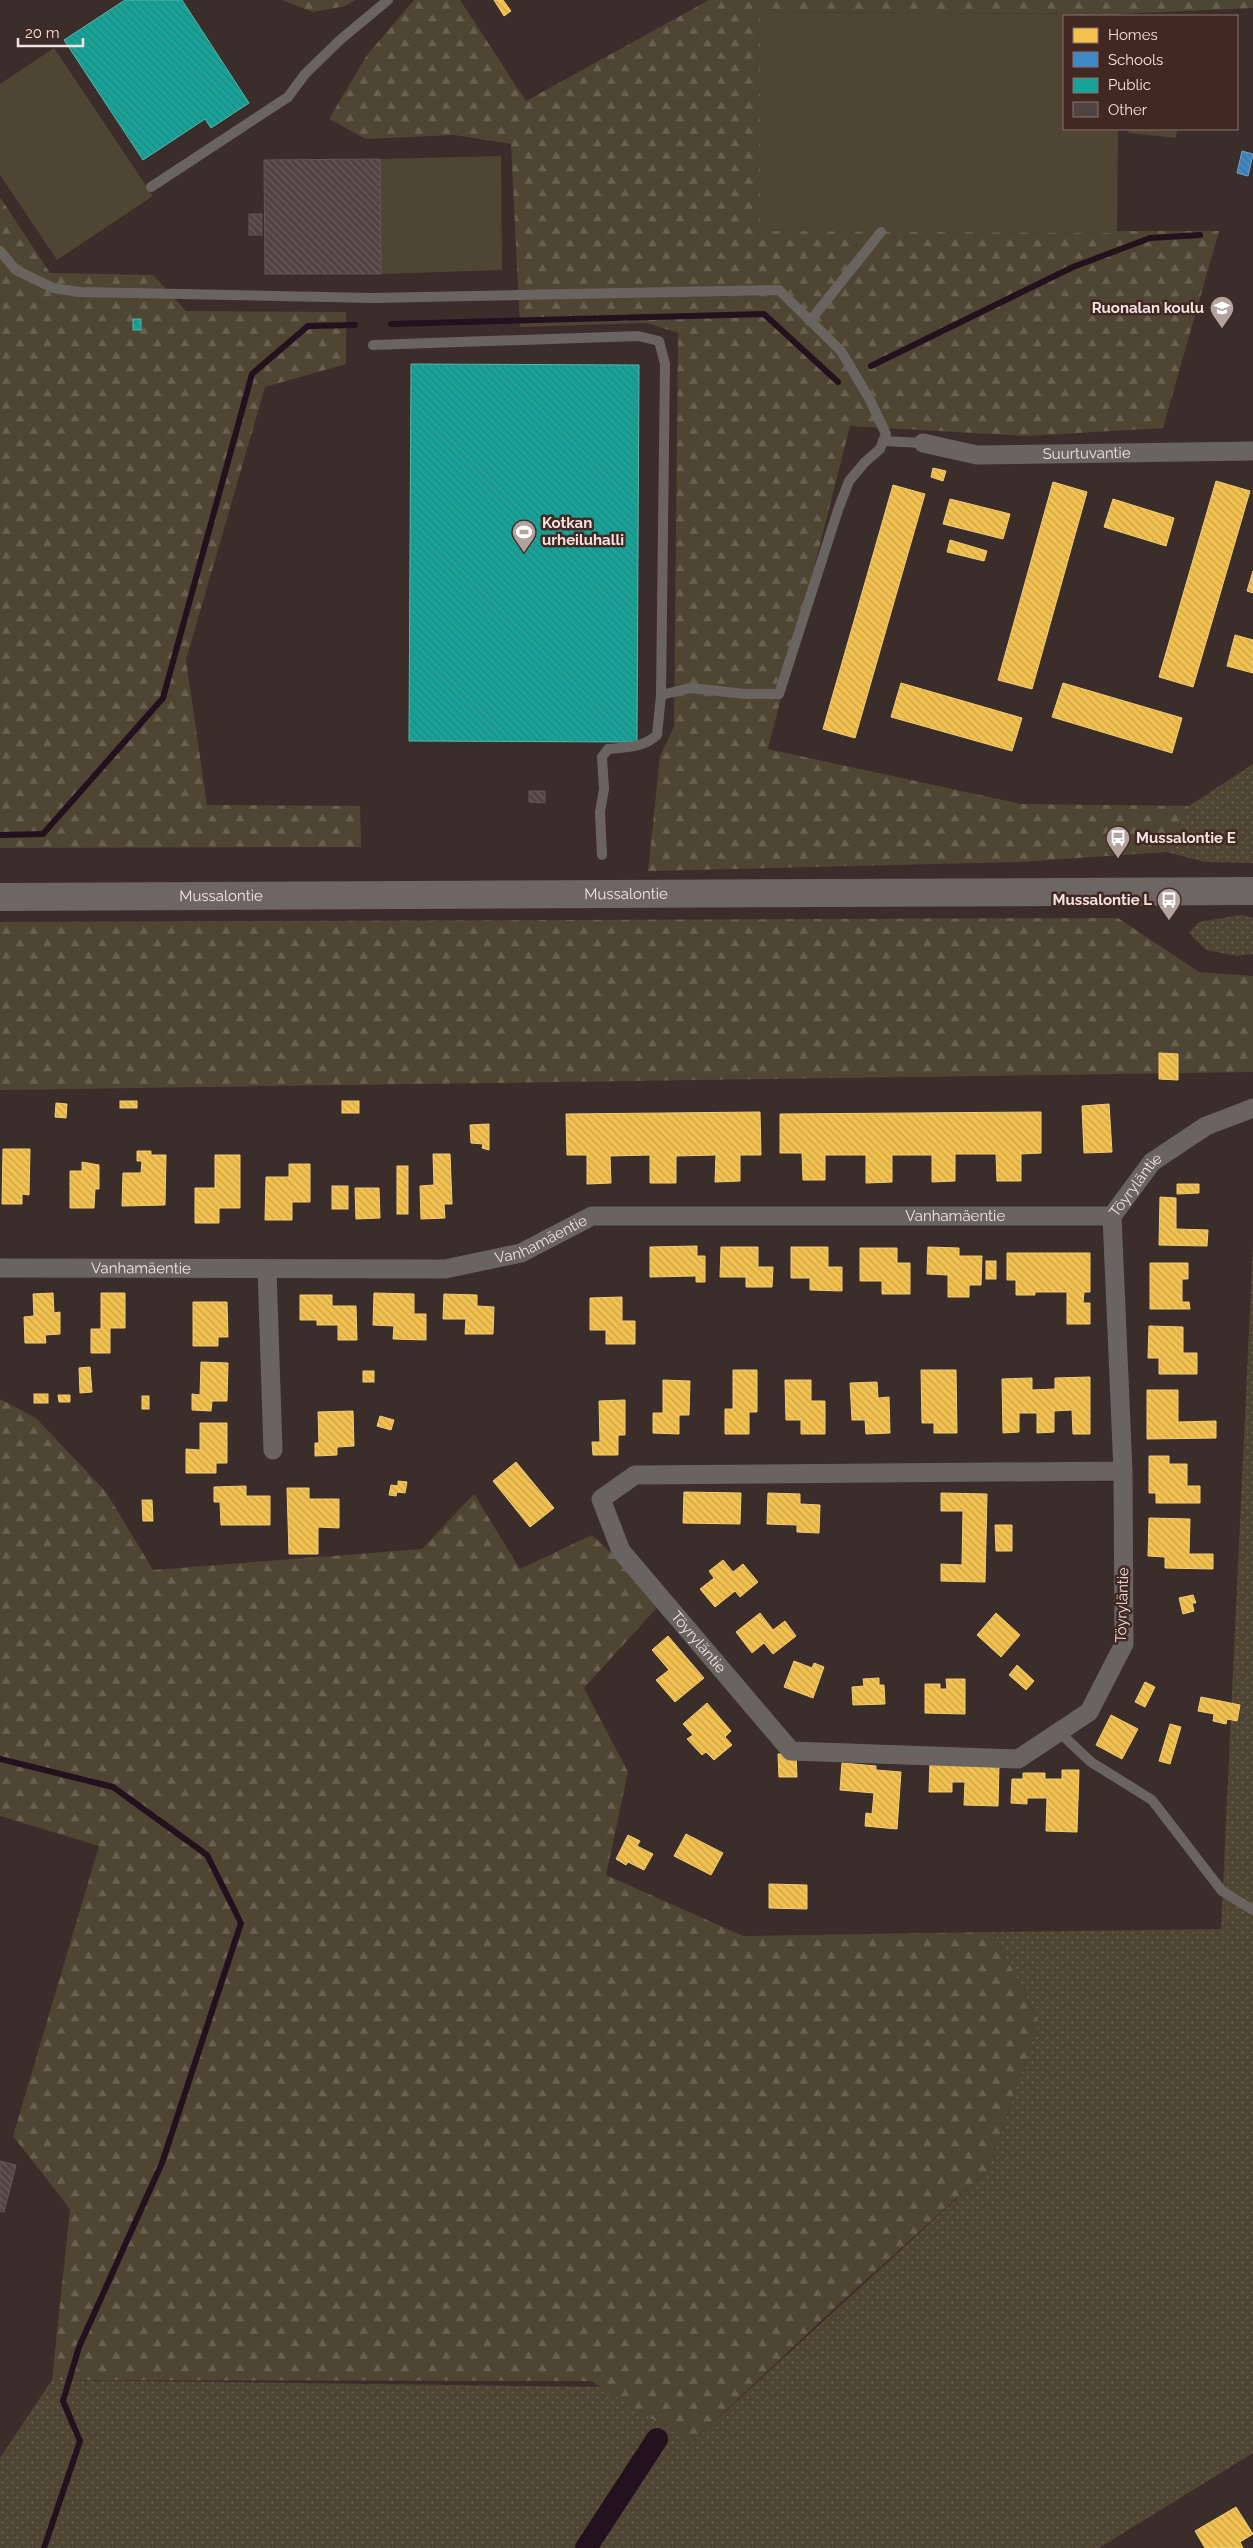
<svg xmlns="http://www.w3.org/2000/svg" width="1253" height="2548" font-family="Raleway,sans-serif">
<defs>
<pattern id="grass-dots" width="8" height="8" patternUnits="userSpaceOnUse" patternTransform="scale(1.25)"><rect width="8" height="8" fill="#4f4533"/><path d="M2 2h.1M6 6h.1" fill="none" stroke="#696050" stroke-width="1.8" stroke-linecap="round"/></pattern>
<pattern id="forest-firs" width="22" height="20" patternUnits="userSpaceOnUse" patternTransform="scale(1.25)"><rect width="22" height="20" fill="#4f4533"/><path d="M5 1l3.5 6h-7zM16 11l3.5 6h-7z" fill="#696050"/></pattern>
<pattern id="homes-back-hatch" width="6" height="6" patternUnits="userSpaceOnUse" patternTransform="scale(1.25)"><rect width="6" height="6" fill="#f2c14e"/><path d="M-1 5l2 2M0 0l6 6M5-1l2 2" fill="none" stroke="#c8a24b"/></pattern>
<pattern id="schools-back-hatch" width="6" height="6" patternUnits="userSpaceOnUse" patternTransform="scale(1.25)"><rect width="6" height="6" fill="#3f88c5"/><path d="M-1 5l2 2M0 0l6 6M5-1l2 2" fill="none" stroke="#427098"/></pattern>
<pattern id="public-back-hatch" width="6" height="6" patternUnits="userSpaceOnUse" patternTransform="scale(1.25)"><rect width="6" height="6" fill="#17a398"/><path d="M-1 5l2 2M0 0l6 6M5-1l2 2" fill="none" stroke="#26867e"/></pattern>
<pattern id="building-back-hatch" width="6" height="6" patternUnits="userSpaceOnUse" patternTransform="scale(1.25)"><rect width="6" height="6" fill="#504342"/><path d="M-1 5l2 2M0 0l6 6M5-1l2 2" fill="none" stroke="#6a5e5d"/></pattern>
</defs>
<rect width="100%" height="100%" fill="#3b2d2a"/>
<g fill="url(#grass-dots)">
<path d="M 1253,764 L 1253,863 L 1205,862 L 1166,852 L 1189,806 Z"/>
<path d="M 1241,915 L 1253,918 L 1253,954 L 1237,956 L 1206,950 L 1189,933 L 1199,922 Z"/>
<path d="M 1253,1245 L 1253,2453 L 1099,2548 L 0,2548 L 0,2458 L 52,2380 L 602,2387 L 691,2443 L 988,2170 L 1039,2022 L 993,1932 L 1221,1929 Z"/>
</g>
<g fill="url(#forest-firs)">
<path d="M 282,0 L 356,0 L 345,6 L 313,12 Z"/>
<path d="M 414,0 L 460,0 L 526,101 L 709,0 L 1253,0 L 1253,8 L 1118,14 L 761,12 L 760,231 L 1219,231 L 1163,428 L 1026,436 L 850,426 L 768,749 L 1021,804 L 1189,806 L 1166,852 L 1020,862 L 648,871 L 660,756 L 674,727 L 678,333 L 647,323 L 520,327 L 511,144 L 454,135 L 366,139 L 329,119 L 367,55 Z"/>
<path d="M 0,197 L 50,273 L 153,275 L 186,311 L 346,312 L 346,364 L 265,387 L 186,660 L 207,805 L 360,806 L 361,847 L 0,848 Z"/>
<path d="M 1118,918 L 1199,972 L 1253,976 L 1253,1072 L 0,1090 L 0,922 Z"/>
<path d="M 0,1399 L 36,1418 L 106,1492 L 153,1570 L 422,1549 L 474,1494 L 520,1569 L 592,1535 L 663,1601 L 584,1688 L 628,1772 L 606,1875 L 743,1936 L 993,1932 L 1039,2022 L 988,2170 L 838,2305 L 691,2443 L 591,2381 L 52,2380 L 70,2209 L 13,2136 L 99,1846 L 0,1816 Z"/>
</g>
<g fill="#4f4533">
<path d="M 760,12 L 1118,14 L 1118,16 L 1064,16 L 1064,129 L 1118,129 L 1117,233 L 760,231 Z"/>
<path d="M 54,48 L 153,196 L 57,260 L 0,175 L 0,84 Z"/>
<path d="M 1129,129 L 1177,129 L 1176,138 L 1128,133 Z"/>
<path d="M 501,156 L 502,270 L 381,274 L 380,159 Z"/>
</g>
<g fill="url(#homes-back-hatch)" stroke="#f3cb79">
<path d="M 494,0 L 503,0 L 511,11 L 504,16 Z"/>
<path d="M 933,468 L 946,471 L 943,481 L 931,477 Z"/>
<path d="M 1216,481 L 1250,491 L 1193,687 L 1159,677 Z"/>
<path d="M 1053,482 L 1087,492 L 1032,689 L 998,680 Z"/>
<path d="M 893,485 L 925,494 L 855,738 L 823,729 Z"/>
<path d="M 950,499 L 1010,514 L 1003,539 L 943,524 Z"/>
<path d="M 1113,499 L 1174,518 L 1166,546 L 1104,527 Z"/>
<path d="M 950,540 L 987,551 L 984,561 L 947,552 Z"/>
<path d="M 1253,571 L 1253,593 L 1247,591 Z"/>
<path d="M 1235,635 L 1253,640 L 1253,673 L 1227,666 Z"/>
<path d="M 901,683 L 1022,718 L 1012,751 L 891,717 Z"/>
<path d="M 1063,683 L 1182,718 L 1172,753 L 1052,717 Z"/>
<path d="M 1159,1053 L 1178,1054 L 1178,1080 L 1159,1079 Z"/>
<rect x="120" y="1101" width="17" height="7"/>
<rect x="342" y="1101" width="17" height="12"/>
<path d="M 56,1103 L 67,1104 L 66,1118 L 55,1117 Z"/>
<path d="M 1109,1104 L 1112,1152 L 1084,1153 L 1082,1106 Z"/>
<path d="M 760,1112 L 761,1155 L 740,1155 L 740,1181 L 715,1182 L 716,1155 L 676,1156 L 676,1183 L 650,1183 L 650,1155 L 610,1156 L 611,1183 L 587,1184 L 587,1155 L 567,1155 L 566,1114 Z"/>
<path d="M 1041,1112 L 1041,1153 L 1021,1154 L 1021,1181 L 997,1181 L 996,1154 L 955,1154 L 955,1181 L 932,1182 L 932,1155 L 892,1155 L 892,1182 L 866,1183 L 866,1155 L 825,1155 L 825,1180 L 803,1180 L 802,1153 L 780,1153 L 780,1114 Z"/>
<path d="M 489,1124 L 489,1150 L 482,1148 L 483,1144 L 471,1143 L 470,1125 Z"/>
<path d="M 3,1149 L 30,1149 L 29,1195 L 22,1194 L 22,1204 L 2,1204 Z"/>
<path d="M 137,1151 L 151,1151 L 151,1155 L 166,1155 L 165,1205 L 122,1206 L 123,1173 L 141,1173 L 142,1161 L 137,1161 Z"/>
<path d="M 433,1154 L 450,1154 L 452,1204 L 444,1204 L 445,1218 L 421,1219 L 420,1186 L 434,1185 Z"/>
<path d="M 215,1155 L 240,1155 L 240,1208 L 219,1208 L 219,1223 L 195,1223 L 195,1188 L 215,1188 Z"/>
<path d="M 82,1162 L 99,1165 L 99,1189 L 95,1189 L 94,1208 L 70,1208 L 70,1171 L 82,1171 Z"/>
<path d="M 289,1164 L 310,1164 L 310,1202 L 292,1202 L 292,1220 L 265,1220 L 266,1177 L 289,1177 Z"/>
<rect x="397" y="1166" width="11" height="48"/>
<path d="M 1177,1184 L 1199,1184 L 1199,1193 L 1177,1194 Z"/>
<rect x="332" y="1186" width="16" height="23"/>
<path d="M 355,1188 L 379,1188 L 380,1218 L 356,1219 Z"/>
<path d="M 1160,1197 L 1176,1198 L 1176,1229 L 1208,1230 L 1207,1246 L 1159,1245 Z"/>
<path d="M 697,1246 L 697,1256 L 705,1256 L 705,1282 L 696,1282 L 696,1276 L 650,1277 L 650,1247 Z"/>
<path d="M 721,1247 L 758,1247 L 758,1267 L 773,1267 L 772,1287 L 746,1287 L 746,1277 L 720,1277 Z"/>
<path d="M 791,1247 L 828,1247 L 828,1267 L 842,1267 L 842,1291 L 810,1290 L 810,1278 L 791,1278 Z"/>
<path d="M 928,1247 L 959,1248 L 959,1256 L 982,1256 L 981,1285 L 969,1285 L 969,1297 L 948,1297 L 948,1275 L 927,1274 Z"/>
<path d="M 860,1248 L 897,1248 L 897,1263 L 910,1263 L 910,1294 L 882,1294 L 882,1281 L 860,1281 Z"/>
<path d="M 1007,1253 L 1090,1253 L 1090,1292 L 1084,1292 L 1083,1303 L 1090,1303 L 1090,1324 L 1067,1324 L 1067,1292 L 1035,1292 L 1035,1295 L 1016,1295 L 1016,1280 L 1007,1280 Z"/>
<rect x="986" y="1261" width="10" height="18"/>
<path d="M 1150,1263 L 1188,1263 L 1188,1279 L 1182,1279 L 1182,1302 L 1189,1302 L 1190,1309 L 1150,1309 Z"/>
<path d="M 53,1293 L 54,1313 L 60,1312 L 60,1334 L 45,1335 L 46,1343 L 25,1343 L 24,1317 L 34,1316 L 33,1294 Z"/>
<path d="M 101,1293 L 125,1293 L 125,1328 L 110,1328 L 110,1353 L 91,1353 L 91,1329 L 101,1329 Z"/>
<path d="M 374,1293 L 414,1294 L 414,1314 L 426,1314 L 426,1340 L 393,1339 L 394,1326 L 373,1325 Z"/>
<path d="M 444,1294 L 477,1295 L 477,1306 L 494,1307 L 493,1334 L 465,1334 L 466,1319 L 443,1319 Z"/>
<path d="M 300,1295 L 332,1295 L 332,1306 L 356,1306 L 357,1340 L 338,1340 L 338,1325 L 317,1325 L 317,1320 L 300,1320 Z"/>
<path d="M 622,1297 L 622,1321 L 635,1321 L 635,1344 L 606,1344 L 606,1330 L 590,1330 L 590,1298 Z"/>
<path d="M 193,1302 L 227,1302 L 228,1337 L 218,1337 L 218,1346 L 193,1346 Z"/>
<path d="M 1149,1326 L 1183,1327 L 1183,1353 L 1197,1353 L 1197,1374 L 1159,1374 L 1159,1358 L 1148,1358 Z"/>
<path d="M 201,1362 L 228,1363 L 227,1401 L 212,1401 L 211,1411 L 192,1410 L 192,1394 L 200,1395 Z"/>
<path d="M 90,1367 L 92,1392 L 80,1393 L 79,1368 Z"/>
<path d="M 733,1370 L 757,1370 L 757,1412 L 749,1412 L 749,1434 L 725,1434 L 725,1409 L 733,1409 Z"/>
<path d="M 921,1370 L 956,1370 L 957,1433 L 934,1433 L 934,1423 L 922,1423 Z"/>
<rect x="363" y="1371" width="11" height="11"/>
<path d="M 1090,1377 L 1090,1434 L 1073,1434 L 1072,1410 L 1054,1411 L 1054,1432 L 1037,1433 L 1037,1413 L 1019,1413 L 1019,1432 L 1003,1433 L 1002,1379 L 1032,1378 L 1032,1390 L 1055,1389 L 1055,1378 Z"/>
<path d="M 663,1380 L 690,1381 L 689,1415 L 679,1415 L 679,1434 L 653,1433 L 653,1413 L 663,1413 Z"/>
<path d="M 785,1380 L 811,1380 L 811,1401 L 825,1401 L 825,1434 L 801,1434 L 801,1420 L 786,1420 Z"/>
<path d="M 877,1382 L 878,1398 L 889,1397 L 890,1433 L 866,1434 L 865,1420 L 852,1420 L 850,1383 Z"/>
<path d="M 1147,1390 L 1178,1390 L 1178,1422 L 1216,1421 L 1216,1438 L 1147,1439 Z"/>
<rect x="34" y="1394" width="14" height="9"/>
<path d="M 58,1395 L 70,1395 L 70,1402 L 59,1402 Z"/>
<rect x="142" y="1396" width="7" height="13"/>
<path d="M 625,1400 L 625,1435 L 618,1435 L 618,1455 L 593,1455 L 592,1442 L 600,1442 L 599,1401 Z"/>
<path d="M 353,1411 L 354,1446 L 337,1447 L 337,1455 L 315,1456 L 315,1443 L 319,1443 L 318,1412 Z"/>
<path d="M 380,1416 L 394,1420 L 391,1430 L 377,1426 Z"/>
<path d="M 200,1423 L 227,1423 L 227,1463 L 216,1463 L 216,1473 L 186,1473 L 186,1449 L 200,1450 Z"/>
<path d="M 1149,1456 L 1169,1456 L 1169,1464 L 1187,1464 L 1187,1486 L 1200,1486 L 1200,1503 L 1156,1503 L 1156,1493 L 1149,1493 Z"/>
<path d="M 516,1462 L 554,1508 L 530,1527 L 493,1481 Z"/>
<path d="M 398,1481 L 407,1482 L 405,1493 L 397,1492 L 396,1496 L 389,1495 L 391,1485 L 398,1486 Z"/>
<path d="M 246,1486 L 246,1496 L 270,1496 L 270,1525 L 221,1525 L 220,1502 L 214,1502 L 214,1487 Z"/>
<path d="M 287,1488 L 309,1488 L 309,1499 L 339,1499 L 339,1528 L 318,1527 L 318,1554 L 289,1554 Z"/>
<path d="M 684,1492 L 741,1493 L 740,1524 L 683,1523 Z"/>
<path d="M 768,1493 L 800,1494 L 800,1504 L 820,1505 L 819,1533 L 797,1532 L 797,1525 L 767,1524 Z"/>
<path d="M 941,1493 L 987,1494 L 985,1582 L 941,1581 L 941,1564 L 962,1565 L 963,1511 L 941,1511 Z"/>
<path d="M 142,1500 L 152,1500 L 153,1521 L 143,1521 Z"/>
<path d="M 1149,1518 L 1190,1519 L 1189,1554 L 1213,1554 L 1213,1569 L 1165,1568 L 1165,1557 L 1148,1556 Z"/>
<path d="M 995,1525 L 1012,1525 L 1012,1551 L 996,1551 Z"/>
<path d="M 723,1560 L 733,1572 L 743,1564 L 758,1582 L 740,1597 L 735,1591 L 715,1607 L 700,1589 L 714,1578 L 709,1571 Z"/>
<path d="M 1193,1595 L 1196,1603 L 1192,1603 L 1194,1611 L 1183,1614 L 1179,1598 Z"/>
<path d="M 760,1613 L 773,1630 L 785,1621 L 796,1636 L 773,1654 L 764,1643 L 752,1653 L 736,1632 Z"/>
<path d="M 996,1613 L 1020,1635 L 1001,1657 L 977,1635 Z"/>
<path d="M 668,1636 L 704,1678 L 675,1702 L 656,1680 L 669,1670 L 652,1650 Z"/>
<path d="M 794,1661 L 812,1668 L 814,1663 L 824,1667 L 813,1698 L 784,1687 Z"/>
<path d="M 1017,1665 L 1034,1681 L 1026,1690 L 1009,1675 Z"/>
<path d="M 879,1678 L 879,1685 L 884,1685 L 885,1704 L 853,1705 L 852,1687 L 864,1686 L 863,1679 Z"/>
<path d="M 946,1679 L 965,1679 L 965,1714 L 925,1713 L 925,1684 L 940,1684 L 940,1689 L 947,1689 Z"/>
<path d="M 1145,1682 L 1155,1687 L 1145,1707 L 1135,1702 Z"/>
<path d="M 1201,1697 L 1240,1705 L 1237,1721 L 1227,1719 L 1226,1724 L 1213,1721 L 1214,1714 L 1198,1711 Z"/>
<path d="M 707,1703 L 731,1731 L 725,1737 L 732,1745 L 714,1760 L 706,1752 L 702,1755 L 687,1739 L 693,1735 L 683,1724 Z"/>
<path d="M 1111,1715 L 1138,1729 L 1122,1759 L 1096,1745 Z"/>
<path d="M 1170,1724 L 1181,1727 L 1170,1764 L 1159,1761 Z"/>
<path d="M 778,1754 L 796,1754 L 797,1777 L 779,1777 Z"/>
<path d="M 842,1763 L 876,1766 L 876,1770 L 901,1772 L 897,1829 L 865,1826 L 866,1813 L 872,1814 L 874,1793 L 840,1790 Z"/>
<path d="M 930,1764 L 999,1766 L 998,1806 L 964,1805 L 965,1782 L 952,1782 L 952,1792 L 929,1792 Z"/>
<path d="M 1062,1770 L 1079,1770 L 1077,1832 L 1046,1831 L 1047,1798 L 1027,1798 L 1027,1804 L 1011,1803 L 1012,1779 L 1023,1779 L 1023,1773 L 1045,1773 L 1045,1779 L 1062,1779 Z"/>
<path d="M 686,1834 L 723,1853 L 711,1875 L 674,1856 Z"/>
<path d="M 628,1835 L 640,1841 L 637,1846 L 653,1854 L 644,1870 L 628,1862 L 626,1865 L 616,1859 Z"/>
<path d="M 769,1884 L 807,1885 L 807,1909 L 769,1908 Z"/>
<path d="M 1236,2507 L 1253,2534 L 1240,2542 L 1243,2548 L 1205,2548 L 1195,2531 Z"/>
</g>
<path fill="url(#schools-back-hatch)" stroke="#75a3cc" d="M 1242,151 L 1253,154 L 1248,176 L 1237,173 Z"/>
<g fill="url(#public-back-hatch)" stroke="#59b6ad">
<path d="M 125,0 L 182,0 L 249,103 L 211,128 L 205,119 L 143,160 L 64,40 Z"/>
<rect x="133" y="319" width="8" height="11"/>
<path d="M 411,364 L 639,365 L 637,742 L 409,741 Z"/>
</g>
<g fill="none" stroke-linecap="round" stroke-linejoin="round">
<g stroke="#23111e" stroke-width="6">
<path d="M 391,324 L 764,314 L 838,382"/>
<path d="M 871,366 L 1073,267 L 1150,238 L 1200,235"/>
<path d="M 0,835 L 43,834 L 163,698 L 252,374 L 308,326 L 355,325"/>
<path d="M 0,1759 L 113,1787 L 207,1855 L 241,1923 L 162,2163 L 79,2347 L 63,2401 L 80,2441 L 44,2548"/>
</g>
<path stroke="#23111e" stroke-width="22" d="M 586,2548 L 657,2439"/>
</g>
<g fill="url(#building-back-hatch)" stroke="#635657">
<path d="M 380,159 L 381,274 L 265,274 L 264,160 Z"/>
<rect x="249" y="214" width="13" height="21"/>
<path d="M 529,791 L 545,791 L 545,803 L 529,802 Z"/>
<path d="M 0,2161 L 16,2165 L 4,2212 L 0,2211 Z"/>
</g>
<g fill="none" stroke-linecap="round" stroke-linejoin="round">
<g stroke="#6a6461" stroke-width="10">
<path d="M 151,187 L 288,97 L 305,74 L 340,40 L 388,0"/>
<path d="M 0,251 L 16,270 L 53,288 L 80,292 L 373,298 L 779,290 L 841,351 L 870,400 L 886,434 L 880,449 L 865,462 L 849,481 L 838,510 L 779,694 L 745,694 L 690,688 L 661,695 L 657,735 C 643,748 626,747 608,749 L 602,757 L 604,789 L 600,812 L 602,855"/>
<path d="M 810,321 L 881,232"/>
<path d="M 373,345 L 638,336 L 659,341 L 665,364 L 661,695"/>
<path d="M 883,441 L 923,443"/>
<path d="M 1059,1732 L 1091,1762 L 1152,1800 L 1222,1891 L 1253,1910"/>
</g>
<g stroke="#6a6461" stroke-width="19">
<path id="s1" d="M 923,443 L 977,455 L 1253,451"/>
<path id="s2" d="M 0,1268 L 445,1269 L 521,1253 L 592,1216 L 1112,1216"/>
<path d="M 267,1269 L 273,1450"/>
<path id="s3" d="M 1123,1471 L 635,1475 L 601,1499 L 621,1551 L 791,1751 L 1018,1759 L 1089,1712 L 1124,1644 L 1123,1471 L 1112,1216 L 1152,1162 L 1206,1126 L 1253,1108"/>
</g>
<path stroke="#6d6662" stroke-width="28" id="s4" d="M 0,897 L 1253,891"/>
</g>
<defs>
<symbol id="school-pin" viewBox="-11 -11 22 30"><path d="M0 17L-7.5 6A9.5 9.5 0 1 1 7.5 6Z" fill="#b3a39f" stroke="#422823"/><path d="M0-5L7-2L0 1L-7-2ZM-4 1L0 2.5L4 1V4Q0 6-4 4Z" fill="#fff"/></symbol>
<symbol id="stadium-pin" viewBox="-11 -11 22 30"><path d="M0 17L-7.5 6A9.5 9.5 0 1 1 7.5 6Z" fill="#b3a39f" stroke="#422823"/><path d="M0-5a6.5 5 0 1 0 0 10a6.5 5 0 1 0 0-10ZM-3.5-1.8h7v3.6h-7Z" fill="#fff"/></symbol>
<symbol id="bus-pin" viewBox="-11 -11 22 30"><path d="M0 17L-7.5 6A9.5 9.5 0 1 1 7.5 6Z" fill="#b3a39f" stroke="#422823"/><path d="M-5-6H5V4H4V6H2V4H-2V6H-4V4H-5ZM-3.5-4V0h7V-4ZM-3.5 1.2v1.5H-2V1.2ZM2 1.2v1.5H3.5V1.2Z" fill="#fff"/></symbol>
</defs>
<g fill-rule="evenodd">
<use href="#school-pin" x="1208" y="294" width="28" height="38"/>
<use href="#stadium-pin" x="510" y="518" width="28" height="38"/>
<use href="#bus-pin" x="1104" y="824" width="28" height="38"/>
<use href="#bus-pin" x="1155" y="886" width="28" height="38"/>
</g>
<g text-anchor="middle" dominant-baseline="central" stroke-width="5" stroke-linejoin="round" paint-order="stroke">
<g font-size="15" font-weight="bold" fill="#f4e2de" stroke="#422823" text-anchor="end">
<text x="1204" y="308">Ruonalan koulu</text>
<text x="542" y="523" text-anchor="start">Kotkan<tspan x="542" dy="17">urheiluhalli</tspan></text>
<text x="1136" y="838" text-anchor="start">Mussalontie E</text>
<text x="1152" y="900">Mussalontie L</text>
</g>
<g font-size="15" fill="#f4e2de" stroke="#422823">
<text stroke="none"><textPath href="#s1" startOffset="165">Suurtuvantie</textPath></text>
<text stroke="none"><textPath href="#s4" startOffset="626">Mussalontie</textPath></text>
<text stroke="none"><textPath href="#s4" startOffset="221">Mussalontie</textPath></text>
<text stroke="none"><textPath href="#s3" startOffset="1704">Töyryläntie</textPath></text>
<text stroke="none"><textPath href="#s2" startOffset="966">Vanhamäentie</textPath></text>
<text stroke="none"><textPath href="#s2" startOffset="546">Vanhamäentie</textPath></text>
<text stroke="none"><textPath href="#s2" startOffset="141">Vanhamäentie</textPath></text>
<text transform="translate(1122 1605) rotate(-88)">Töyryläntie</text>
<text stroke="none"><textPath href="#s3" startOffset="705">Töyryläntie</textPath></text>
</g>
</g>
<rect x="1063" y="15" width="175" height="115" fill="#422823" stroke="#89726e"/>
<rect x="1073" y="28" width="25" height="15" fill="#f2c14e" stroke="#89726e"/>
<text x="1108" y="40" font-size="15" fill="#f4e2de">Homes</text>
<rect x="1073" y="52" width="25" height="15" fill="#3f88c5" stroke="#89726e"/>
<text x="1108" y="65" font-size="15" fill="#f4e2de">Schools</text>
<rect x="1073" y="78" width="25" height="15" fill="#17a398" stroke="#89726e"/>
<text x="1108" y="90" font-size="15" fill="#f4e2de">Public</text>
<rect x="1073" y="102" width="25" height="15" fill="#504342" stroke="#89726e"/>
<text x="1108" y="115" font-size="15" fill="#f4e2de">Other</text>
<path d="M18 38v8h65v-8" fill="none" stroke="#f4e2de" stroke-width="2.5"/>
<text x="25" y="38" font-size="15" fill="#f4e2de" stroke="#422823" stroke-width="4" paint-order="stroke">20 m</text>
</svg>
